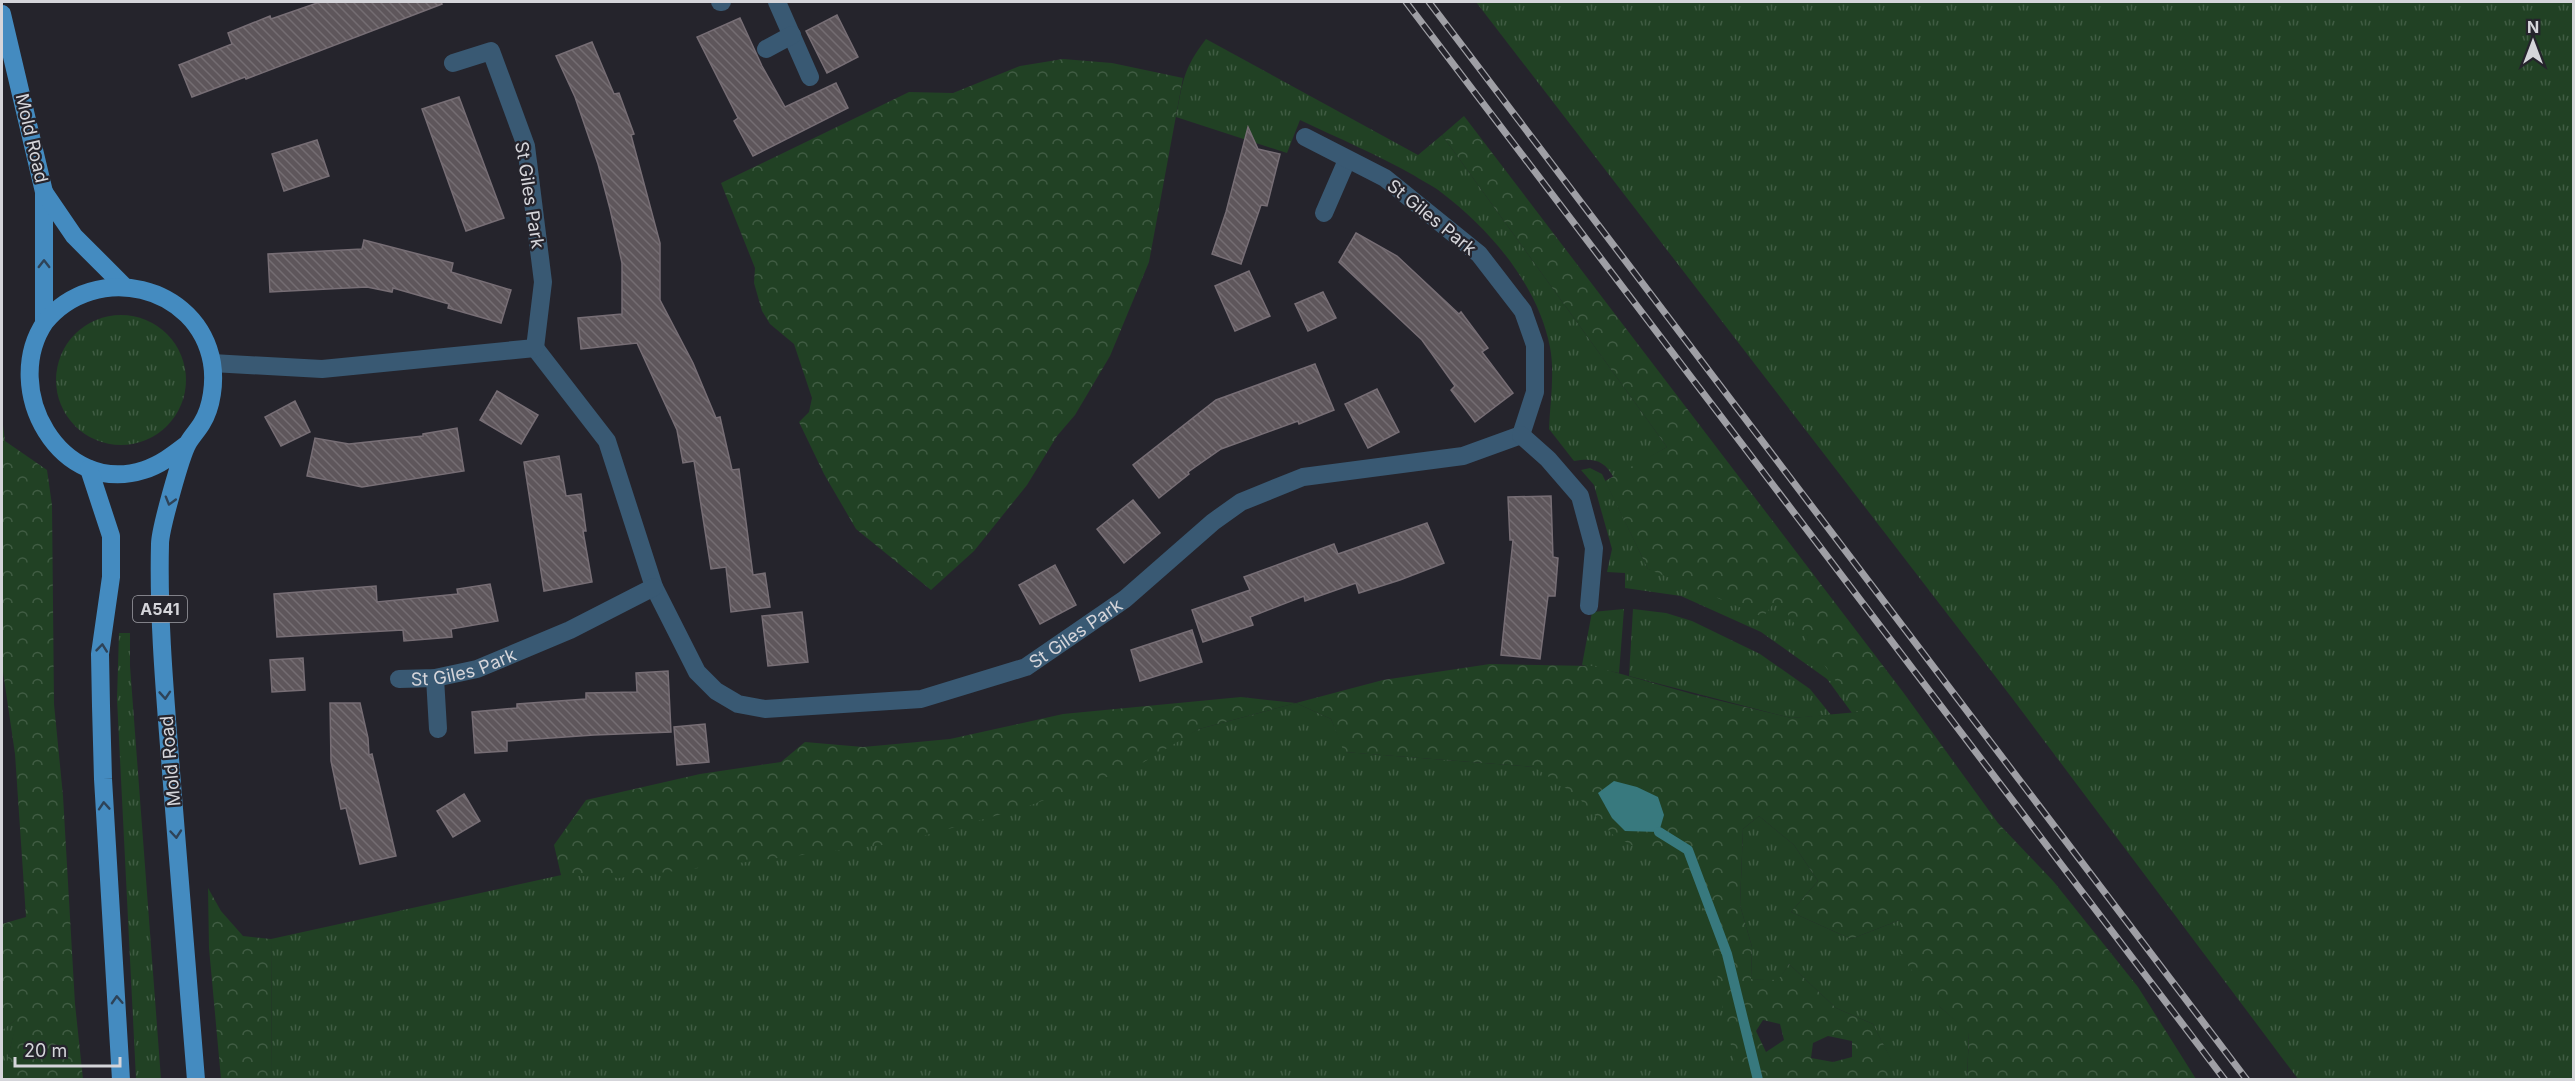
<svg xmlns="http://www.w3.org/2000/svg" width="2575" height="1081" font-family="Inter,sans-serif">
<defs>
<pattern id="grass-tufts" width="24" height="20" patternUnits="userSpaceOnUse" patternTransform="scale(1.5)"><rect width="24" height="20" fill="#214124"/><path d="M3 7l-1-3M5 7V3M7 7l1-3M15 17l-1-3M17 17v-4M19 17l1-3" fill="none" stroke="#405c43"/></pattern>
<pattern id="forest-crowns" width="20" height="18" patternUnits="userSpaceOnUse" patternTransform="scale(1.5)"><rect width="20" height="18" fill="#214124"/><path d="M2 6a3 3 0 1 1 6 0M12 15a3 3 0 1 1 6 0" fill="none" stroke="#405c43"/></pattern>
<pattern id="building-back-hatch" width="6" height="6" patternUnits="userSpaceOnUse" patternTransform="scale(1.5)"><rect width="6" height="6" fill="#5e565b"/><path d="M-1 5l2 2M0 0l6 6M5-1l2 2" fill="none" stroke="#746d72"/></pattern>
</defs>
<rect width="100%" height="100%" fill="#25242c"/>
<g fill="url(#grass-tufts)">
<path d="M 1476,2 L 2573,2 L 2573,1079 L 2298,1079 L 2012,698 Z"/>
<path d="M 1206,39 L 1418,155 L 1442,135 L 1667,447 L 1614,478 C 1604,460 1594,458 1574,461 L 1549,429 C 1550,402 1555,374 1550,347 C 1538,286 1491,230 1442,193 C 1434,186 1424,182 1415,176 C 1378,155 1338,138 1300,120 L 1287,153 L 1176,117 C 1183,81 1183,69 1206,39 Z"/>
<circle cx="121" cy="380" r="65"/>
<path d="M 1590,468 L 1602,474 L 1648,569 L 1777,598 L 1859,712 L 1852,713 L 1827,679 L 1761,632 L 1681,596 L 1625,588 L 1625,573 L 1607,572 L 1612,549 L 1594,485 L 1581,470 Z"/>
<path d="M 1624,609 L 1619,673 L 1582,665 L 1592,612 Z"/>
<path d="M 1633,609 L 1666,613 L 1692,621 L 1760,654 L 1810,689 L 1831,715 L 1791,718 L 1629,676 Z"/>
<path d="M 119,633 L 130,633 L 130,666 L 161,1079 L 136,1079 L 117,699 Z"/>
<path d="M 1296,703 L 1331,719 L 1345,752 L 1534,767 L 1672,807 L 1727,954 L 1758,1079 L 272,1079 L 271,939 L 1180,739 L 1199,729 Z"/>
<path d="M 1759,816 L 1794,845 L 1818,881 L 1791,912 L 1851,939 L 1900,920 L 1940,1007 L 1969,1032 L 1967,1079 L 1891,1079 L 1891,1060 L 1873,1024 L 1836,1008 L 1789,964 L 1778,981 L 1751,979 L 1752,947 L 1740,905 L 1743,829 Z"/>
<path d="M 18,1018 L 8,1057 L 8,1079 L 2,1079 L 2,1030 Z"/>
</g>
<g fill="url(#forest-crowns)" fill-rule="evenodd">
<path d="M 1063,59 L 1112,63 L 1183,78 L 1149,262 L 1110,356 L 1075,415 L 1057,436 L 1027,485 L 974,551 L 931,590 L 856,529 L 824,474 L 799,422 L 809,412 L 812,398 L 794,344 L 770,324 L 762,311 L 754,283 L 755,268 L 721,183 L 909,92 L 953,93 L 1020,66 Z"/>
<path d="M 1464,116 L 1903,692 L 1998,823 L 2054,882 L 2138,987 L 2196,1079 L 1967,1079 L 1969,1033 L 1940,1007 L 1900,955 L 1900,920 L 1851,939 L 1791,912 L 1818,881 L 1794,845 L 1759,816 L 1743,829 L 1740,905 L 1752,947 L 1751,979 L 1778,980 L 1789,964 L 1836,1008 L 1873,1024 L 1892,1061 L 1891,1079 L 1739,1079 L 1724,1016 L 1708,917 L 1679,869 L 1614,836 L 1576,795 L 1534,767 L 1344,752 L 1331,719 L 1296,703 L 1199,729 L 1139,765 L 1023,808 L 898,843 L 619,878 L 561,875 L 554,845 L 586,800 L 700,774 L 781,762 L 805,742 L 863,747 L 950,739 L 1063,714 L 1241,697 L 1296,703 L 1383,680 L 1490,664 L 1593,666 L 1692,694 L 1791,718 L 1858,712 L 1777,599 L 1763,617 L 1648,569 L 1605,481 L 1667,447 L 1442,135 ZM 1763,1020 L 1780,1024 L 1784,1040 L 1766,1052 L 1756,1031 ZM 1828,1036 L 1852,1041 L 1852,1057 L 1833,1062 L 1811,1058 L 1813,1043 Z"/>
<path d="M 2,417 L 5,441 L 47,470 L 52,505 L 54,704 L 63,796 L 75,1004 L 83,1079 L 8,1079 L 8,1057 L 17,1019 L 2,1030 L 2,924 L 26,917 L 15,754 L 2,665 Z"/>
<path d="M 208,888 L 221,911 L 243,936 L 271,939 L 272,1079 L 221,1079 L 209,948 Z"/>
</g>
<path fill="#38797e" d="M 1614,781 L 1637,787 L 1658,797 L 1664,815 L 1659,832 L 1625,831 L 1612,818 L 1598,793 Z"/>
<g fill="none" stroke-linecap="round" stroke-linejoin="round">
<path stroke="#38797e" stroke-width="10" d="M 1659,832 L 1688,850 L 1727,954 L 1758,1080"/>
</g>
<g fill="url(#building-back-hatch)" stroke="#776e75" stroke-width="1.5">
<path d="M 320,2 L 441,2 L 442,4 L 246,79 L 245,77 L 192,97 L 179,65 L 232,44 L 228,33 L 270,16 L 271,19 Z"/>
<path d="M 837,15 L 858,57 L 827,73 L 806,31 Z"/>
<path d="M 740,18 L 762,66 L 785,107 L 836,83 L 848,108 L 753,156 L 734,121 L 738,118 L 697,37 Z"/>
<path d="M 592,42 L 614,94 L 619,93 L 634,134 L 631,135 L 660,243 L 660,300 L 693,363 L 716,418 L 720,417 L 732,470 L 739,469 L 753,575 L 765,573 L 770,607 L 731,612 L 726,567 L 711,569 L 694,461 L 683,463 L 677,430 L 637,343 L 581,349 L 578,318 L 622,314 L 622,263 L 610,209 L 598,164 L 575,97 L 556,56 Z"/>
<path d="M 459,97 L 504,218 L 466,231 L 422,109 Z"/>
<path d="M 1248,127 L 1258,149 L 1280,154 L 1267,206 L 1261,205 L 1241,264 L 1212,254 L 1226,212 Z"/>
<path d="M 317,140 L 329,176 L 284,191 L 272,154 Z"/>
<path d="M 1356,233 L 1397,256 L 1459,314 L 1461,312 L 1488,348 L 1482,352 L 1513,393 L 1475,422 L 1451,390 L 1455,386 L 1422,340 L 1339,262 Z"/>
<path d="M 364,240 L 453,263 L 451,272 L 511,290 L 501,323 L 448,308 L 449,304 L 393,288 L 392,292 L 367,287 L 270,292 L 268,254 L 362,249 Z"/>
<path d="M 1249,271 L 1270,316 L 1235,331 L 1215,286 Z"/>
<path d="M 1323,292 L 1336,318 L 1308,331 L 1295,304 Z"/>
<path d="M 1315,364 L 1334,410 L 1299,424 L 1298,421 L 1221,449 L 1188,472 L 1189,474 L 1159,498 L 1133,465 L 1216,400 Z"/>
<path d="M 1377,389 L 1399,432 L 1368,448 L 1345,404 Z"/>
<path d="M 497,391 L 538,415 L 521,444 L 480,420 Z"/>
<path d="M 295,401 L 310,432 L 281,446 L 265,417 Z"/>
<path d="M 457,428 L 464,471 L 362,487 L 307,476 L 315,438 L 349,444 L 423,436 L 423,434 Z"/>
<path d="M 559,456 L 566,496 L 581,494 L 586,531 L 583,531 L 592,582 L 544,591 L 524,462 Z"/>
<path d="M 1551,496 L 1553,557 L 1558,558 L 1555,596 L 1548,596 L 1540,659 L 1501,655 L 1513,540 L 1510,540 L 1508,497 Z"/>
<path d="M 1133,500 L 1160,533 L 1124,563 L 1097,529 Z"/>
<path d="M 1427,523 L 1444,563 L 1400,580 L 1359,593 L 1356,583 L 1305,601 L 1304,596 L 1250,617 L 1253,625 L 1203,642 L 1192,610 L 1250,590 L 1244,577 L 1334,544 L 1338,554 Z"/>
<path d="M 1055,565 L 1076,605 L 1040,624 L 1019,585 Z"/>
<path d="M 490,584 L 498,621 L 451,629 L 452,637 L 404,641 L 403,630 L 277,637 L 274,594 L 376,586 L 377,602 L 458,594 L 457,589 Z"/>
<path d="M 802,612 L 808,662 L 768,666 L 762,616 Z"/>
<path d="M 1192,630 L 1202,662 L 1140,681 L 1131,650 Z"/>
<path d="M 303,658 L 305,690 L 272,692 L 270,660 Z"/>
<path d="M 668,671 L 671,732 L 594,735 L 507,741 L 507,751 L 475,753 L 472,712 L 517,708 L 517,704 L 586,699 L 586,693 L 637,692 L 636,673 Z"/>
<path d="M 330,703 L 360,703 L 368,738 L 369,755 L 372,754 L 396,856 L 360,864 L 346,808 L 341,809 L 331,761 Z"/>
<path d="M 705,724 L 709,762 L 677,765 L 674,727 Z"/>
<path d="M 464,794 L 480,821 L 453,837 L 437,811 Z"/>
</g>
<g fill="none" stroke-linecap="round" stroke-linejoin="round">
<g stroke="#395973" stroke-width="18">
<path d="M 720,2 L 722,2"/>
<path d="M 777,2 L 810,77"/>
<path d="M 766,49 L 792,35"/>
<path d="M 1324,213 L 1347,160"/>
<path id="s1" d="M 535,348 L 607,441 L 654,587 L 697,672 L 716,691 L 738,704 L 765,709 L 921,699 L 1026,667 L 1125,599 L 1213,522 L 1241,502 L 1303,477 L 1463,456 L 1521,435 L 1535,392 L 1535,345 L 1523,311 L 1479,254 L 1385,178 L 1305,137"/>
<path d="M 212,363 L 322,369 L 535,348 L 543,282 L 526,146 L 491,51 L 453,63"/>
<path d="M 1521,435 L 1548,459 L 1580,496 L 1594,548 L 1589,606"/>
<path d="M 435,678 L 438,729"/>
<path id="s2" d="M 399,679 L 435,678 L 477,669 L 570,630 L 654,587"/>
</g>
<g stroke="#448bc0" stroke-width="18">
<path d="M 2,14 L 44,192 L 44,323"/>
<path d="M 44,192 L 74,236 L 124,286"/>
<path d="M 186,445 C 173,455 160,465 144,470 C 60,497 0,389 45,322 C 95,261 198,284 212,363 C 215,382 212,407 202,423 C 198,430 192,436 188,443 C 181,455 160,530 160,544 C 158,624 166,705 172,784 C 180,883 188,981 196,1080"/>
<path d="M 89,469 L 111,536 L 111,577 L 100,654 L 101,706 L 103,779 L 121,1080"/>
</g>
<defs>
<g id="rail">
<path d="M 1406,2 L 2225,1080"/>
<path d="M 1429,2 L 2247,1080"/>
</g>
</defs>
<use href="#rail" stroke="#9f9fa5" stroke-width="7"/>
<use href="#rail" stroke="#25242c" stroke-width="4.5" stroke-dasharray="14" stroke-linecap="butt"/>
</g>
<defs><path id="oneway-chevron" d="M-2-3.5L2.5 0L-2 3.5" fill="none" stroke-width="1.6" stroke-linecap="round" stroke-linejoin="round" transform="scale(1.5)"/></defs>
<g stroke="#2e4358">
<use href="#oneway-chevron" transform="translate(44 264) rotate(-90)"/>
<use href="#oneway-chevron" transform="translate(170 501) rotate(106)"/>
<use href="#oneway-chevron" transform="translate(102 648) rotate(-84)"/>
<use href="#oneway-chevron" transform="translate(165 695) rotate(86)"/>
<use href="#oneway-chevron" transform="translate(104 806) rotate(-94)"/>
<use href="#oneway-chevron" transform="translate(176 834) rotate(85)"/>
<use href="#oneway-chevron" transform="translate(117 1000) rotate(-93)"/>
</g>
<g text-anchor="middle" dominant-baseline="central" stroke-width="4.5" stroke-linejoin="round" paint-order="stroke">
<rect fill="#25242c" stroke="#a0a0a6" stroke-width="1.5" x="133" y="596" width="54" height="26" rx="4.5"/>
<g font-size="16" font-weight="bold" fill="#d5d5da">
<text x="160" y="609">A541</text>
</g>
<g font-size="18" fill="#d5d5da" stroke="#25242c">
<text transform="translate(32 138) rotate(77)">Mold Road</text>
<text transform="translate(530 195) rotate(81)">St Giles Park</text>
<text transform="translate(1432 217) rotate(39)">St Giles Park</text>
<text stroke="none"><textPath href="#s1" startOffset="772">St Giles Park</textPath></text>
<text stroke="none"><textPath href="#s2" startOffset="66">St Giles Park</textPath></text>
<text transform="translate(170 761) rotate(-95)">Mold Road</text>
</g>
</g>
<rect width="2575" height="1081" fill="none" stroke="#d5d5da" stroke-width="6"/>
<g transform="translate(2533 42)" stroke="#25242c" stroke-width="4.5" paint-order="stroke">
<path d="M0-4.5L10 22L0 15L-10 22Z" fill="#d5d5da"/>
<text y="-9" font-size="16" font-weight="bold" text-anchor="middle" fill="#d5d5da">N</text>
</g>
<path d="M15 1057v9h105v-9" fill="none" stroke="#d5d5da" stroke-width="3"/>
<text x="24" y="1057" font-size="18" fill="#d5d5da" stroke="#25242c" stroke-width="4.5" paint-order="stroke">20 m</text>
</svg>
